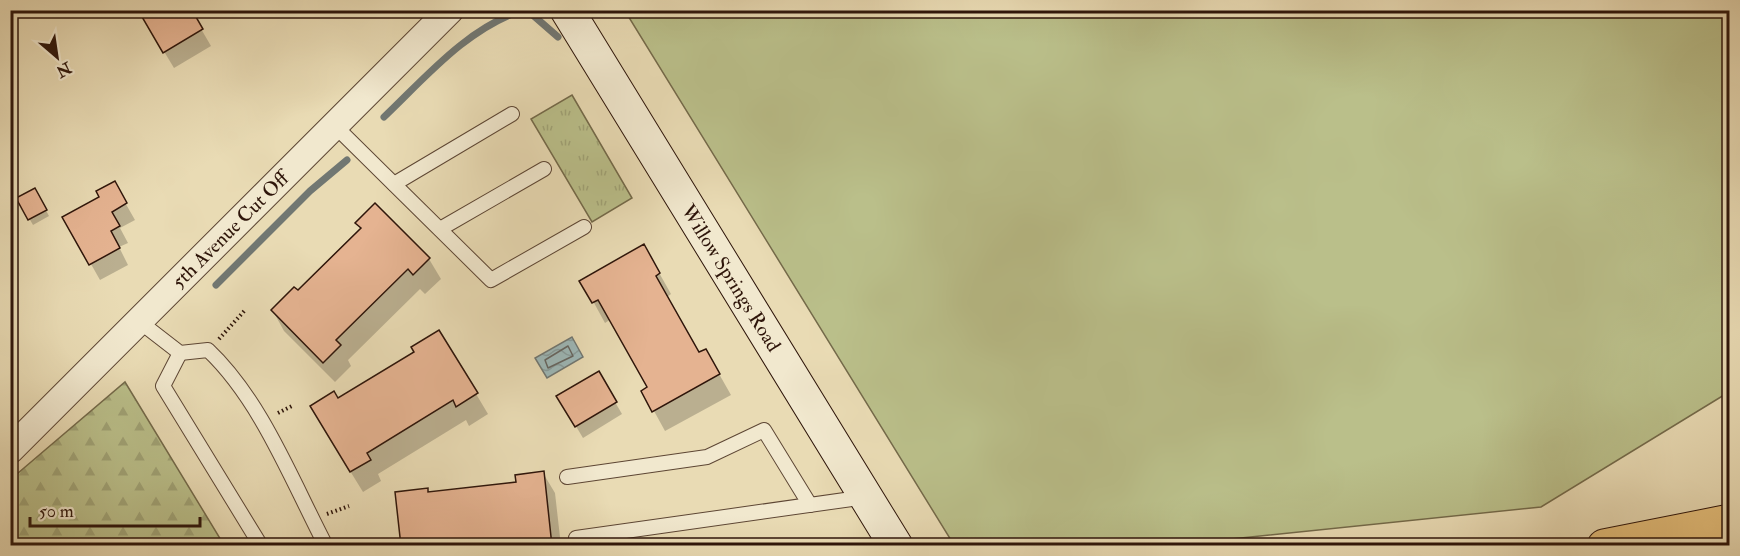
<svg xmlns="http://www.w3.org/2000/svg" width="1740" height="556" font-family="'IM FELL Double Pica',serif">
<defs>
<pattern id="forest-firs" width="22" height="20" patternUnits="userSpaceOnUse" patternTransform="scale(1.5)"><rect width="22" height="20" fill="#babf8a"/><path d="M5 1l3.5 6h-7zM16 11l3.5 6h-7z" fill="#a0a376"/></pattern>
<pattern id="park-tufts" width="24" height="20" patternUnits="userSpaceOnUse" patternTransform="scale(1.5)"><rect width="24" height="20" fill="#babf8a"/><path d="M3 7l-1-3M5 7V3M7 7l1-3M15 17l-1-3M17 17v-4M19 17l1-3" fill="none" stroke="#a0a376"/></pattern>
<pattern id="water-waves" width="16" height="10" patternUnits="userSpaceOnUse" patternTransform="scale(1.5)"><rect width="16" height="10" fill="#9db8b8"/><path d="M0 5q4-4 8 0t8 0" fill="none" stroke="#889d9d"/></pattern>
</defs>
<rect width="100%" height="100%" fill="#e9dbb4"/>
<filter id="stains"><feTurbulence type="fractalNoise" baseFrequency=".00333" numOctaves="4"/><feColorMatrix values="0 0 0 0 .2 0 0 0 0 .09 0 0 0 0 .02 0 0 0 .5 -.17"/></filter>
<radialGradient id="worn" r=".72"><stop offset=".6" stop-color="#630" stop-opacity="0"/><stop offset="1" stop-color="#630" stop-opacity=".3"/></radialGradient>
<path fill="#babf8a" stroke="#746a4a" stroke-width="1.5" d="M 625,11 L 1729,11 L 1729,392 L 1541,507 L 1174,545 L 954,545 Z"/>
<path fill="url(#forest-firs)" stroke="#746a4a" stroke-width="1.5" d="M 125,382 L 224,545 L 11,545 L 11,479 Z"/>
<path fill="url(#park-tufts)" stroke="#746a4a" stroke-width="1.5" d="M 572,95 L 632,198 L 592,222 L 531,119 Z"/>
<path fill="url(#water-waves)" stroke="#717772" stroke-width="1.5" d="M 572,337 L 583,357 L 547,378 L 535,358 Z"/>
<g fill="#0003">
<path d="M 139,10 L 190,10 L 211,46 L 174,68 Z"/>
<path d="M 35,190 L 49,216 L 33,225 L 18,199 Z"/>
<path d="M 123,199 L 135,220 L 120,228 L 128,243 L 119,247 L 128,265 L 100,280 L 65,218 Z"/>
<path d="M 357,223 L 429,259 L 441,279 L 425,294 L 420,289 L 348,360 L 351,366 L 335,382 L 284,331 L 273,311 L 298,293 L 361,230 Z"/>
<path d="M 644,246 L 671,294 L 667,297 L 699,354 L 706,351 L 731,395 L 665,431 L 643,391 L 649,387 L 611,319 L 605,323 L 582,281 Z"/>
<path d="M 439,332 L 488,414 L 469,426 L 466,420 L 378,474 L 381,481 L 363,492 L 323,427 L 338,400 L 416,352 Z"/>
<path d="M 598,373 L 622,414 L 583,438 L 558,396 Z"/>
<path d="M 543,473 L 555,493 L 561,546 L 402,546 L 427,489 L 429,494 L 517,484 Z"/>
</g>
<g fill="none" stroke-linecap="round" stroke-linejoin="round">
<path stroke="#666661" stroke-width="1.5" d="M 568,346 L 573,356 L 548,368 L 545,360 Z"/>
<g stroke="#717772" stroke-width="7">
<path d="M 527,10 L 558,37"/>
<path d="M 384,117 C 425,78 467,28 523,10"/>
<path d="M 216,285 L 310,191 L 347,160"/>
</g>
</g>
<g fill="#e5b391" stroke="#2e150a" stroke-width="1.5">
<path d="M 138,10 L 192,10 L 203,29 L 163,53 Z"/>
<path d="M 115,181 L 127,203 L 112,212 L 120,226 L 111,231 L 120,248 L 89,265 L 62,217 L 99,197 L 96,191 Z"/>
<path d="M 35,188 L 47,210 L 28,220 L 16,198 Z"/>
<path d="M 375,203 L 430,258 L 413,275 L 408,269 L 336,340 L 341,345 L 323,363 L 271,310 L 294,287 L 298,290 L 361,228 L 355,223 Z"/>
<path d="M 644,244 L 660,273 L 656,276 L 699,352 L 706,349 L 720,374 L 652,412 L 641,391 L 647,387 L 598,300 L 592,303 L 579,281 Z"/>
<path d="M 439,330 L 478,393 L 456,407 L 453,400 L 367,453 L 371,460 L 350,472 L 310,406 L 334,391 L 338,398 L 414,352 L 411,347 Z"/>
<path d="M 599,371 L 617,402 L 575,427 L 556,396 Z"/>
<path d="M 544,471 L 552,546 L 401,546 L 395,492 L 428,488 L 428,492 L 516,482 L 515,475 Z"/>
</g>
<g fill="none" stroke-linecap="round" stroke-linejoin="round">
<defs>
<g id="lane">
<path d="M 334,125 L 491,280 L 584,227"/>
<path d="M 394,184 L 512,114"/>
<path d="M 440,229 L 544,169"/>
<path d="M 140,322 L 180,353 L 208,350 C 261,400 292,481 326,546"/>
<path d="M 180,353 L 163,386 L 261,546"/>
<path d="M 567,477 L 707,457 L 764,430 L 810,505"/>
<path d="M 576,538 L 866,497"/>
</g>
<path id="street" d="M 10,450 L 450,10"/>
<path id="secondary" d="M 567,10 L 896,546"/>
<path id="highway" d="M 1604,546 L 1730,521"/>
</defs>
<use href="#lane" stroke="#5d4634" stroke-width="16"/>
<use href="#street" stroke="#5d4634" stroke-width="29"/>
<use href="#secondary" stroke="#2e150a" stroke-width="35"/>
<use href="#highway" stroke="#2e150a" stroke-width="35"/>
<g stroke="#2e150a" stroke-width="4" stroke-dasharray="1.5 3" stroke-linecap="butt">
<path d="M 219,339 L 246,309"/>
<path d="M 278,413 L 294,405"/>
<path d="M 327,514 L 349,506"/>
</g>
<use href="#lane" stroke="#f1e8ce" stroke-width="14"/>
<use href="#street" stroke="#f1e8ce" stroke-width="27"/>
<use href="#secondary" stroke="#f1e8ce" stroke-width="33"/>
<use href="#highway" stroke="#e4be7a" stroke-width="33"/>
</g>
<g text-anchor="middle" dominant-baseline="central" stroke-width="4.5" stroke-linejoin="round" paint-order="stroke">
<g font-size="20" fill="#2e150a" stroke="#f1e8ce">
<text transform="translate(230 230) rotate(-45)">5th Avenue Cut Off</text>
<text transform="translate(731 278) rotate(58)">Willow Springs Road</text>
</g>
</g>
<rect width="1740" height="556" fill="none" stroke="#e9dbb4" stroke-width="36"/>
<rect x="12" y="12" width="1716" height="532" fill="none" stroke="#2e150a" stroke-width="3"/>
<rect x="18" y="18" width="1704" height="520" fill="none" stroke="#2e150a" stroke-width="1.5"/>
<g transform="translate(57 57) rotate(151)" stroke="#f1e8ce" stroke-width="4.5" paint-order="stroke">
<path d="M0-4.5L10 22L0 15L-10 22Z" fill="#2e150a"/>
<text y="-9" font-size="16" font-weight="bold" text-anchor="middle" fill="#2e150a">N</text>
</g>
<path d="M30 517v9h170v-9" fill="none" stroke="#2e150a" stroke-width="3"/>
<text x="39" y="517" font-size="18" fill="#2e150a" stroke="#f1e8ce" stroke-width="4.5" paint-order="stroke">50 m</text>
<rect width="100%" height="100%" filter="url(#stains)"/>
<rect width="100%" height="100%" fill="url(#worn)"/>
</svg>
